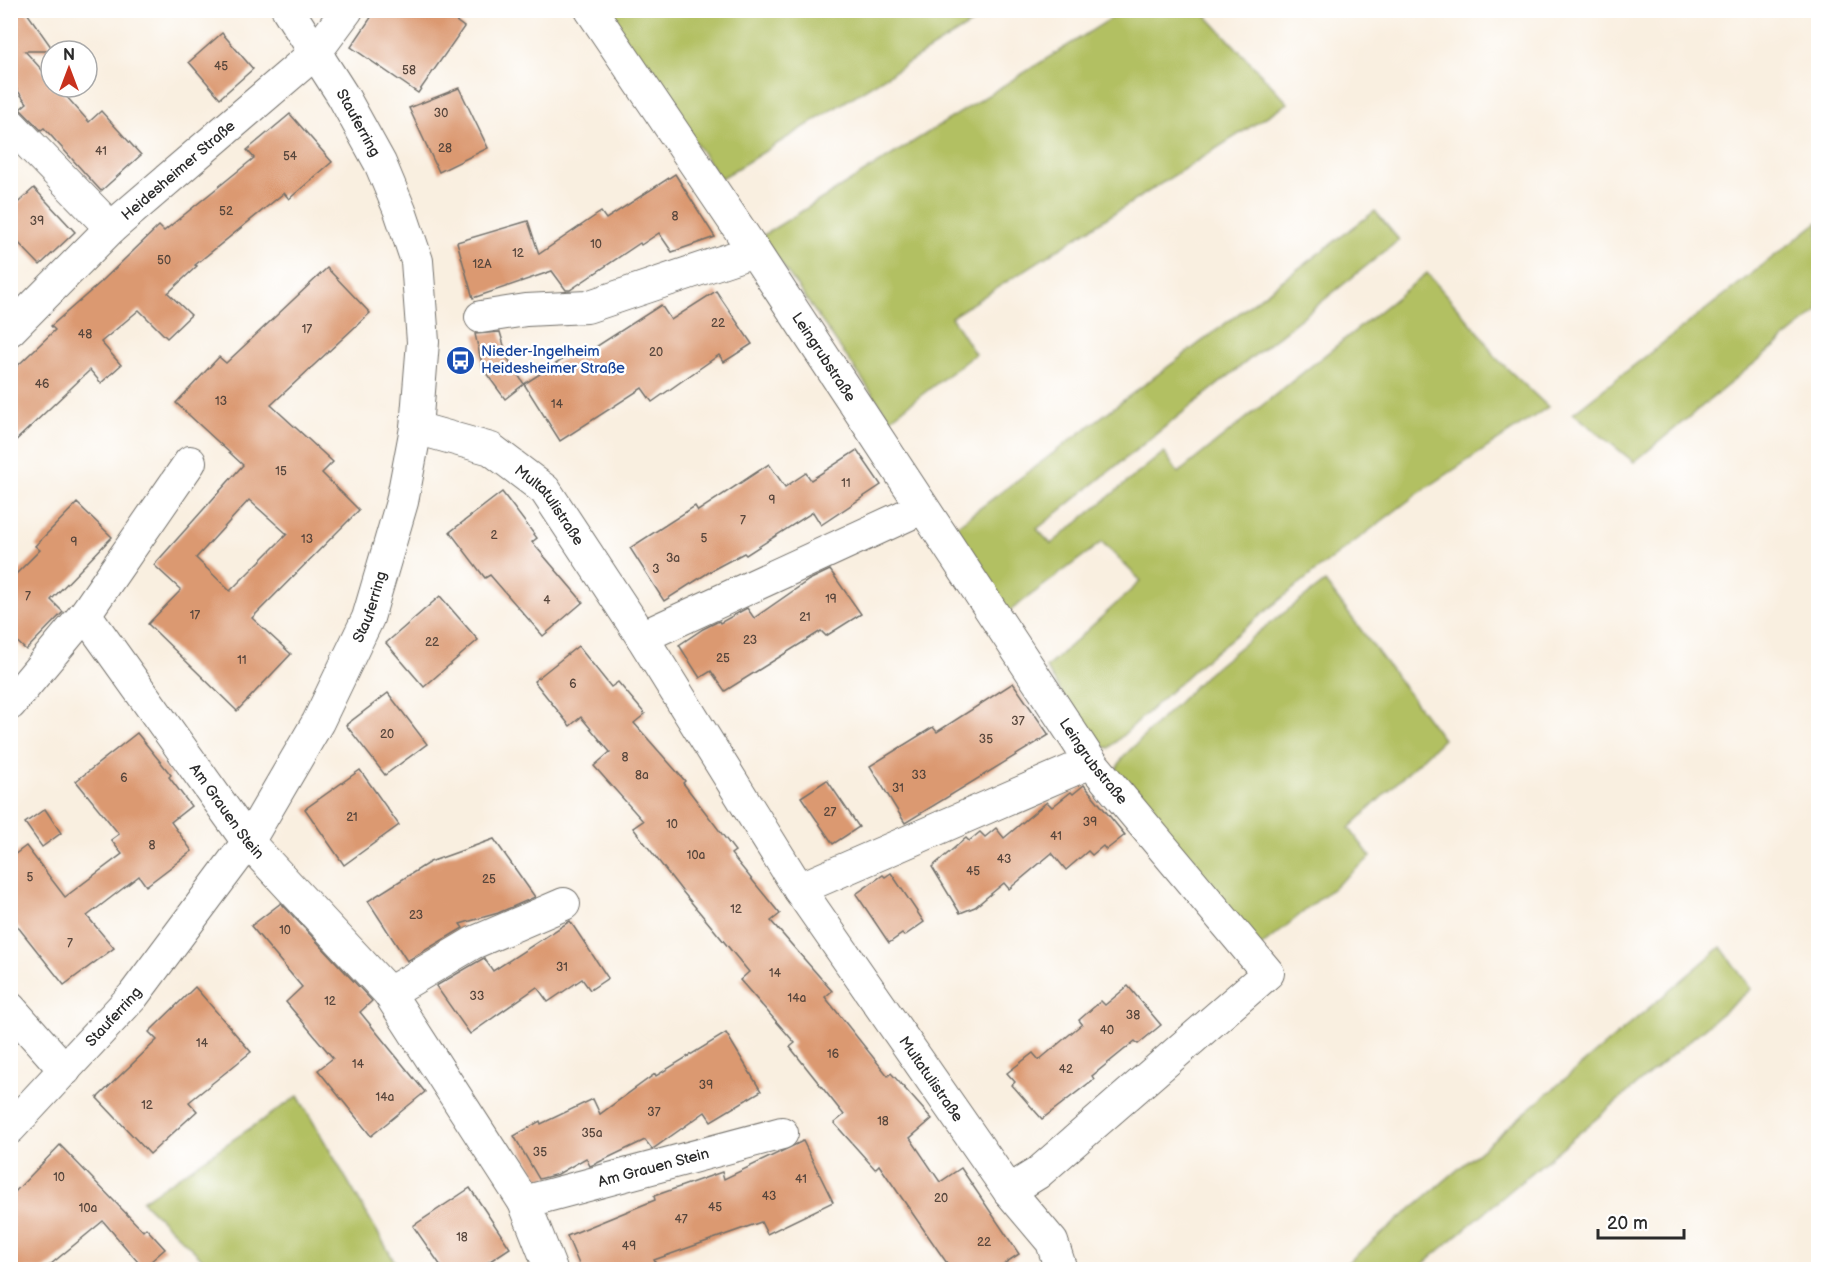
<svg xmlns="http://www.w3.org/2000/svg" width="1829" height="1280" font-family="'Balsamiq Sans',sans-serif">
<rect width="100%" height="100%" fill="#fff"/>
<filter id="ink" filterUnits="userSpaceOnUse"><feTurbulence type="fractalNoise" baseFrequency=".0167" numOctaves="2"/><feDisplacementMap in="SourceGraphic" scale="12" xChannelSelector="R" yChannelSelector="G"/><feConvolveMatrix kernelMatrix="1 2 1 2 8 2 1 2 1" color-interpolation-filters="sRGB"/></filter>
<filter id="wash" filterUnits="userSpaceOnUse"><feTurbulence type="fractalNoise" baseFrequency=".008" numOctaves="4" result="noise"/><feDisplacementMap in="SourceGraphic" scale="24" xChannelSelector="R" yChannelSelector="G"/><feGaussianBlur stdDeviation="1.35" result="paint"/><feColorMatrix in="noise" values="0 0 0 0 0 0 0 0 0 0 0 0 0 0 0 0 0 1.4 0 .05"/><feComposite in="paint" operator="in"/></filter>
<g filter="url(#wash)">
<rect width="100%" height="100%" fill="#f9efe0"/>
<g fill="#b2c062" stroke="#6e7646" stroke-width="1.5">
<path d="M 606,11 L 992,11 L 720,179 Z"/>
<path d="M 1123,11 L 1202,11 L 1288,103 L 951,317 L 975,354 L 890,419 L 762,236 Z"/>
<path d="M 1375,211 L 1399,240 L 1037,529 L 1051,544 L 1164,452 L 1178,473 L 1427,273 L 1481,335 L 1494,356 L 1548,407 L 1416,495 L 1313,573 L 1200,664 L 1109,748 L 1092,743 L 1046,668 L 1141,581 L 1102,542 L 1007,613 L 951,530 Z"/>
<path d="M 1818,222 L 1818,311 L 1634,462 L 1573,413 Z"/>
<path d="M 1325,582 L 1443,739 L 1349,828 L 1371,857 L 1259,948 L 1115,771 L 1124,756 L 1206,675 L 1256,634 Z"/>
<path d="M 1721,947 L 1751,989 L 1417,1269 L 1340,1269 Z"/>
<path d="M 298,1096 L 399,1269 L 213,1269 L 142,1201 Z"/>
</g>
<g id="blocks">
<g fill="#db9971" fill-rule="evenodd">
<path d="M 10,10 L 25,10 L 54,51 L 25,51 L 51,80 L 51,87 L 58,87 L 89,122 L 101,111 L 141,155 L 101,191 L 44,128 L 41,130 L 20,109 L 27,103 L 10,81 Z"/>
<path d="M 376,10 L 441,10 L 464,27 L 418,93 L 351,47 Z"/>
<path d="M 222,33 L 253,69 L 220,98 L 189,62 Z"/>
<path d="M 459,88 L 488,148 L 439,172 L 409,108 Z"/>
<path d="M 290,114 L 332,162 L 289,199 L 284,193 L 195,265 L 197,266 L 168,293 L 191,315 L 167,338 L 139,310 L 101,342 L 121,365 L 101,383 L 90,370 L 10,446 L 10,373 L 55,330 L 51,326 L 101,282 L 159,226 L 164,231 L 254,158 L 247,150 Z"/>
<path d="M 675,174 L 715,237 L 672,252 L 659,233 L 641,245 L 640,243 L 570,290 L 566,290 L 552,271 L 473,298 L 457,242 L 528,221 L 539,254 L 601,212 L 606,219 Z"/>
<path d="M 34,188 L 75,232 L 40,265 L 10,234 L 10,210 Z"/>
<path d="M 327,268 L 370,313 L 271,405 L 333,462 L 322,473 L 359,510 L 252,618 L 291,654 L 237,711 L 148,624 L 181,590 L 154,565 L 243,465 L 176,403 L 219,357 L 226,363 ZM 249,500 L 287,534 L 230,591 L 196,558 Z"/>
<path d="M 716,291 L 752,344 L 724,362 L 719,355 L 652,402 L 642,388 L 560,441 L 524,384 L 584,346 L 588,352 L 661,305 L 671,320 Z"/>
<path d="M 500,332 L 508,359 L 524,384 L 505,399 L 483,369 L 475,334 Z"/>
<path d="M 857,450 L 881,485 L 821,525 L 813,512 L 746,555 L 744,553 L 714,569 L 664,601 L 630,548 L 695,506 L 698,511 L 769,464 L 785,487 L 806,473 L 811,480 Z"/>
<path d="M 502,492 L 537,538 L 532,542 L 583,602 L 543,636 L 490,575 L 485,578 L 450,532 Z"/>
<path d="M 77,503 L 112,537 L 51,600 L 63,612 L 26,650 L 10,635 L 10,580 L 40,550 L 35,546 Z"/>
<path d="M 830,570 L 861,614 L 826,636 L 821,631 L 725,691 L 711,671 L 700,678 L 679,645 L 703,629 L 719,621 L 720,623 L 747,608 L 754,618 L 809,580 Z"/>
<path d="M 440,596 L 478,640 L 424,687 L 386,643 Z"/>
<path d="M 578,646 L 611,687 L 618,682 L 645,714 L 634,723 L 685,781 L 683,783 L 735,851 L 731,854 L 780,914 L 771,921 L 832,991 L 825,997 L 888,1076 L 891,1073 L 932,1119 L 910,1138 L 940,1182 L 961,1168 L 1019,1254 L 996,1269 L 951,1269 L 879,1165 L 875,1169 L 834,1123 L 844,1115 L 790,1047 L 795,1043 L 740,980 L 749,972 L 682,891 L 633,828 L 643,821 L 594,766 L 610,752 L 581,717 L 570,726 L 534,681 Z"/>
<path d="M 1013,683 L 1049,735 L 905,823 L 870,766 L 933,727 L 937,732 Z"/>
<path d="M 388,693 L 427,744 L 385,775 L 346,725 Z"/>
<path d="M 137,733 L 171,775 L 169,777 L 191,806 L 171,822 L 192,851 L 146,886 L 139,876 L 87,916 L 114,948 L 64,985 L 10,917 L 10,858 L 26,846 L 65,897 L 122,854 L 111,840 L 119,834 L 76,781 Z"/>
<path d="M 360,770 L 399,825 L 344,865 L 305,809 Z"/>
<path d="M 827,780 L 859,827 L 833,844 L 801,797 Z"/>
<path d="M 1084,785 L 1125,835 L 1106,850 L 1103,846 L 1092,855 L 1088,851 L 1066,870 L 1052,853 L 1009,889 L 1004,883 L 975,907 L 960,913 L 932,867 L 966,838 L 969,841 L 980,832 L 985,837 L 996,828 L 1004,838 L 1047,802 L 1052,807 L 1071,792 L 1073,794 Z"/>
<path d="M 45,809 L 61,833 L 42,847 L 25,823 Z"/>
<path d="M 494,839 L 535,897 L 498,913 L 460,924 L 463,928 L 407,961 L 368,901 L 430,862 Z"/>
<path d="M 891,873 L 924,922 L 904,936 L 902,934 L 889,943 L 856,894 L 883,875 L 885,877 Z"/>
<path d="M 281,903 L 372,1001 L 360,1012 L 425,1092 L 371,1136 L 318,1070 L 333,1058 L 286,1002 L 302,987 L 251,926 Z"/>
<path d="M 570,921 L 608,978 L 590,990 L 582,979 L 548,1002 L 537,987 L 470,1034 L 436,986 L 484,958 L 493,971 Z"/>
<path d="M 1128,986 L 1161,1025 L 1138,1044 L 1135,1041 L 1092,1076 L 1094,1079 L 1042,1119 L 1012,1085 L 1015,1082 L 1007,1073 L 1033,1053 L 1039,1060 L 1082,1024 L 1079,1020 L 1101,1001 L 1105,1005 Z"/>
<path d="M 195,987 L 251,1052 L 189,1102 L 197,1111 L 150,1154 L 97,1098 L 157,1040 L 149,1032 Z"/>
<path d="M 726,1033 L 761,1091 L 711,1121 L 705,1112 L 654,1148 L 652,1149 L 645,1140 L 595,1164 L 590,1166 L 586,1158 L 558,1174 L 539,1179 L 514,1136 L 540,1121 L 541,1124 L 593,1099 L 600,1114 L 655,1074 L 656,1076 Z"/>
<path d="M 803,1141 L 833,1202 L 767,1234 L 761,1222 L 654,1260 L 658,1269 L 581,1269 L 567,1236 L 655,1200 L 654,1196 L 722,1172 L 724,1179 Z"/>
<path d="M 60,1145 L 143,1231 L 146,1228 L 165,1249 L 143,1268 L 103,1221 L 45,1269 L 10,1269 L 10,1197 Z"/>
<path d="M 470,1188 L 510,1248 L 478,1269 L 443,1269 L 413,1226 Z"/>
</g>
</g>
</g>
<g filter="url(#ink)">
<use href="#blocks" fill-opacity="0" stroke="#73706a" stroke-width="1.5"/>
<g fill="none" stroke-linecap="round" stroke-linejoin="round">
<defs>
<g id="minor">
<path id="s1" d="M 591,10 L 754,251 L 1091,762 L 1268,973 L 1038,1173 L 1009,1191"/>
<path d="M 10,124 L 111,228"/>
<path d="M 481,317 L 526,310 L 587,307 L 754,251"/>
<path id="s2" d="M 10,330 L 111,228 L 316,52 L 347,10"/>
<path id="s3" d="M 416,428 L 491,449 L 545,490 L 642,637 L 799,889 L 1009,1191 L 1052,1242 L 1061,1270"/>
<path id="s4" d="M 85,614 L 248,842 L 389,993 L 524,1202 L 551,1270"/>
<path d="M 642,637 L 922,508"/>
<path d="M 10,704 L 85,614 L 190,462"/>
<path d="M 799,889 L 1091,762"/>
<path d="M 389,993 L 473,943 L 564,904"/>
<path d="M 10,1008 L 65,1070"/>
<path id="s5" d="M 10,1128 L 133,996 L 248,842 L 318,722 L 368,618 L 402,502 L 416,428 L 423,342 L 417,261 L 400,211 L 380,163 L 343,96 L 288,10"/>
<path id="s6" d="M 524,1202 L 782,1133"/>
</g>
</defs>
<use href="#minor" stroke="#73706a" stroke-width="34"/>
<use href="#minor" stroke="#fff" stroke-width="32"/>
</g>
</g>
<defs>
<symbol id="bus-disc" viewBox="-11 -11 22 22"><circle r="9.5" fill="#1a4fb4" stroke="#fff"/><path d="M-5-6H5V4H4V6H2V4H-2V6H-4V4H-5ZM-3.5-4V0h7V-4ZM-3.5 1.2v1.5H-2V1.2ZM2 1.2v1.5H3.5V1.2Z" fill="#fff"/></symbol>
</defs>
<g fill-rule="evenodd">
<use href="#bus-disc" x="444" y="344" width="33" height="33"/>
</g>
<g text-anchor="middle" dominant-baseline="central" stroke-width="5" stroke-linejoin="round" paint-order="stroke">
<g font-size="12" fill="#57463c">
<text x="221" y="66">45</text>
<text x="409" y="70">58</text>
<text x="441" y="113">30</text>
<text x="445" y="148">28</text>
<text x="101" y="151">41</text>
<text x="290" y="156">54</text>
<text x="226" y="211">52</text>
<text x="675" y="216">8</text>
<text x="37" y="221">39</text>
<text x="596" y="244">10</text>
<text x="518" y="253">12</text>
<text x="164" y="260">50</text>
<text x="482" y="264">12A</text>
<text x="718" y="323">22</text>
<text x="307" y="329">17</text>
<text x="85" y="334">48</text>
<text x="656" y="352">20</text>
<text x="42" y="384">46</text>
<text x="221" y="401">13</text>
<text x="557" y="404">14</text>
<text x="281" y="471">15</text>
<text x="846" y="483">11</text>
<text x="772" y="500">9</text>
<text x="743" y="520">7</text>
<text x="494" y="535">2</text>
<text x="704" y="538">5</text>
<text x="307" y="539">13</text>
<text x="74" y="542">9</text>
<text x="673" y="558">3a</text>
<text x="656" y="569">3</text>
<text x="28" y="596">7</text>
<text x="831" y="599">19</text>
<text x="547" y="600">4</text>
<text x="195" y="615">17</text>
<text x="805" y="617">21</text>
<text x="750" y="640">23</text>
<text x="432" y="642">22</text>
<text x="723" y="658">25</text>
<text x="242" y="660">11</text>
<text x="573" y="684">6</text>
<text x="1018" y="721">37</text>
<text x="387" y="734">20</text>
<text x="986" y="739">35</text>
<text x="625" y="757">8</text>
<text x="642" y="775">8a</text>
<text x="919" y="775">33</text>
<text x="124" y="778">6</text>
<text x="898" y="788">31</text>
<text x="830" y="812">27</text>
<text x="352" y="817">21</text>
<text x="1090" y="822">39</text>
<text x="672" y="824">10</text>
<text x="1056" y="836">41</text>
<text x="152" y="845">8</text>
<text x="696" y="855">10a</text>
<text x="1004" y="859">43</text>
<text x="973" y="871">45</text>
<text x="30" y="877">5</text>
<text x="489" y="879">25</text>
<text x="736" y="909">12</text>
<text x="416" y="915">23</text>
<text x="285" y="930">10</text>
<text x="70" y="943">7</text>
<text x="562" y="967">31</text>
<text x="775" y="973">14</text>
<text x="477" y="996">33</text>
<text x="797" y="998">14a</text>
<text x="330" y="1001">12</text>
<text x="1133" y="1015">38</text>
<text x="1107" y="1030">40</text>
<text x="202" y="1043">14</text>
<text x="833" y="1054">16</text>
<text x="358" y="1064">14</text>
<text x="1066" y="1069">42</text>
<text x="706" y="1085">39</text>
<text x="385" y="1097">14a</text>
<text x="147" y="1105">12</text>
<text x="654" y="1112">37</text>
<text x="883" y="1121">18</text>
<text x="592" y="1133">35a</text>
<text x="540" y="1152">35</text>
<text x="59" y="1177">10</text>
<text x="801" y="1179">41</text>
<text x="769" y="1196">43</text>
<text x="941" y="1198">20</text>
<text x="715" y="1207">45</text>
<text x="88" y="1208">10a</text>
<text x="681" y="1219">47</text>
<text x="462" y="1237">18</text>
<text x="984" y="1242">22</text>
<text x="629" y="1246">49</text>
</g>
<g font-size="15" fill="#2b2b2b" stroke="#fff">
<text transform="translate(358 123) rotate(61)">Stauferring</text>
<text stroke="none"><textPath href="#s2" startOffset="232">Heidesheimer Straße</textPath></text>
<text stroke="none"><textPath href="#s1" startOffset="418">Leingrubstraße</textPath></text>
<text stroke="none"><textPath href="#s3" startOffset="160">Multatulistraße</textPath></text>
<text stroke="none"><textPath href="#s5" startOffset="638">Stauferring</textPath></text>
<text stroke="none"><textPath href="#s1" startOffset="904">Leingrubstraße</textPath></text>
<text stroke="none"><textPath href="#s4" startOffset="243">Am Grauen Stein</textPath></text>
<text stroke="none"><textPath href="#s5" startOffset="152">Stauferring</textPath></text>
<text stroke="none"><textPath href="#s3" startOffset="850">Multatulistraße</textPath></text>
<text stroke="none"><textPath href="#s6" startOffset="134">Am Grauen Stein</textPath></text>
</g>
<g font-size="15" fill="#164399" stroke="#fff" text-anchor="start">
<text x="481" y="351">Nieder-Ingelheim<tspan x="481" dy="17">Heidesheimer Straße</tspan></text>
</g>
</g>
<rect width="1829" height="1280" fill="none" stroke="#fff" stroke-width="36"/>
<g transform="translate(69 69)"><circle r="28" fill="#ffffff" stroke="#aaaaaa" stroke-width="1.5"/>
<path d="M0-4.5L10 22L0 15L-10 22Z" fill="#c8321e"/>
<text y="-9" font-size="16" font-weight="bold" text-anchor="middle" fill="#2b2b2b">N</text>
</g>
<path d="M1598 1229v9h86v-9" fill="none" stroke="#2b2b2b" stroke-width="3"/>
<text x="1607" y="1229" font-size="18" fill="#2b2b2b" stroke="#ffffff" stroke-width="4.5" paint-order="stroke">20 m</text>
</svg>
